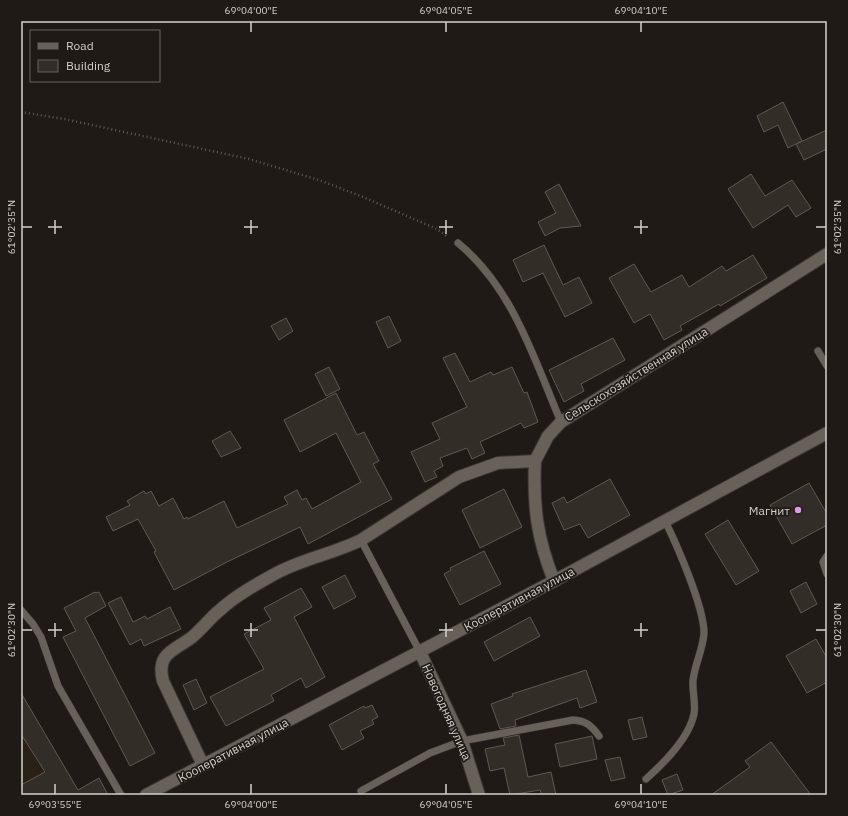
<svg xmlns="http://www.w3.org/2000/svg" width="848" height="816" font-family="'IBM Plex Sans',sans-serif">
<rect width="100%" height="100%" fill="#1f1a15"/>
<path fill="#292016" d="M 21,734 L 57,795 L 21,795 Z"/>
<g fill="#322d27" stroke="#605953">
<path d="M 783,102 L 802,141 L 788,148 L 778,125 L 764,132 L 757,116 Z"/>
<path d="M 827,130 L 827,149 L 804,160 L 796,144 Z"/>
<path d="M 751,174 L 765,196 L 792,180 L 811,208 L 796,217 L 788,205 L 753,228 L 728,189 Z"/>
<path d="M 559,184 L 581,226 L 560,228 L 545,236 L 538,222 L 556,213 L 545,192 Z"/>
<path d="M 544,245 L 563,285 L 579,277 L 592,303 L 565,317 L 543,273 L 523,282 L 513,260 Z"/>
<path d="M 753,255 L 767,278 L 720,306 L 719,304 L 680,326 L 682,330 L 664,340 L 650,314 L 634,323 L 609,278 L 634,264 L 651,292 L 682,275 L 689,287 L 722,266 L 726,271 Z"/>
<path d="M 389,316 L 401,341 L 388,348 L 376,322 Z"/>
<path d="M 286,318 L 293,331 L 279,340 L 271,326 Z"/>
<path d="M 613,338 L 625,360 L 581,384 L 584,391 L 564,402 L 549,370 Z"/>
<path d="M 455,353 L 470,382 L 491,372 L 493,375 L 512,367 L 524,393 L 527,392 L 538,422 L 524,428 L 521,423 L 480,442 L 485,453 L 472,459 L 467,448 L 440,458 L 443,466 L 434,471 L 437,477 L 425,482 L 411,452 L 440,439 L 432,423 L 467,407 L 443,358 Z"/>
<path d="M 329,367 L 340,389 L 326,396 L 315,374 Z"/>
<path d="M 336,393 L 357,435 L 364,432 L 379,461 L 373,464 L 392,499 L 308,544 L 300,527 L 227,562 L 174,590 L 154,552 L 156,551 L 138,519 L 113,531 L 106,517 L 130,505 L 127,501 L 144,491 L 146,494 L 151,491 L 159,506 L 173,498 L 184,519 L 187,517 L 188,519 L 224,501 L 237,528 L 288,504 L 284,497 L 297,490 L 302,500 L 306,498 L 312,509 L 361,482 L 336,433 L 300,452 L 284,420 Z"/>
<path d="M 230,431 L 241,448 L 221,457 L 212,441 Z"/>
<path d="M 610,479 L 630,515 L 588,538 L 580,524 L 564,530 L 552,503 L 564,497 L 567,503 Z"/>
<path d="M 809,483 L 827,514 L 827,525 L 792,544 L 770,505 Z"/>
<path d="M 504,489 L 522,527 L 480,548 L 462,510 Z"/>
<path d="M 728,520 L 759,571 L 736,585 L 705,534 Z"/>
<path d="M 484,551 L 501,584 L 460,605 L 444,574 L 451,570 L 450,568 Z"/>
<path d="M 345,575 L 356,597 L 334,609 L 322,587 Z"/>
<path d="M 806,582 L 817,604 L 801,613 L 790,591 Z"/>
<path d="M 301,588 L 312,607 L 294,617 L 325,677 L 306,688 L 301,678 L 271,695 L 274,701 L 226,726 L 210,697 L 264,669 L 244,634 L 271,620 L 264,608 Z"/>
<path d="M 95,592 L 96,593 L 99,592 L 106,606 L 85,618 L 155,753 L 130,766 L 63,637 L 76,631 L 64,608 Z"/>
<path d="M 121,597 L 133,622 L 145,616 L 147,619 L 170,607 L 181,629 L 144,646 L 141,639 L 130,645 L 108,603 Z"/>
<path d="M 530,617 L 540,636 L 494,661 L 484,642 Z"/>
<path d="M 816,639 L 827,658 L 827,682 L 807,693 L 786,656 Z"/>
<path d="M 586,670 L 597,702 L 580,708 L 577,698 L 515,720 L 516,726 L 500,729 L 491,704 L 513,696 L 512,694 Z"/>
<path d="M 196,679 L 207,703 L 194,710 L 183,685 Z"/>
<path d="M 21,693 L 78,790 L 99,778 L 108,795 L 21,795 L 21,785 L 45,772 L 21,734 Z"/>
<path d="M 372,705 L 378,717 L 372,720 L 374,724 L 360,731 L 364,738 L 342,750 L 329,725 L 364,706 L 365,708 Z"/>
<path d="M 642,717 L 647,737 L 633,740 L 628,720 Z"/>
<path d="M 519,735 L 528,777 L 551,772 L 556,795 L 542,795 L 540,790 L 510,795 L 504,768 L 490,771 L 485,749 L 505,745 L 503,738 Z"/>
<path d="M 592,736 L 597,759 L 560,767 L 555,744 Z"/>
<path d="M 771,742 L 811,795 L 711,795 L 750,767 L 745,761 Z"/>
<path d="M 620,757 L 625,778 L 611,781 L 605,760 Z"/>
<path d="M 677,774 L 683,790 L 668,795 L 662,780 Z"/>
</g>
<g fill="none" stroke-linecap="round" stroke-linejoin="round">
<defs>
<g id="lane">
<path d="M 458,243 C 513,288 534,359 561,422"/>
<path d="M 818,351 L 827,366"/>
<path d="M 361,540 L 420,652"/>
<path d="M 827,556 L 823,562 L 827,574"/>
<path d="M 21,610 L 33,624 L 41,637 L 58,686 L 121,795"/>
<path d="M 646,779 C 664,763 689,738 694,714 C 696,703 692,691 693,680 C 695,664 703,649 704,633 C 704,607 677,545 665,521"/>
<path d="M 361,791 L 430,753 L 462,741 L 573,720 C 586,721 591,725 599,736"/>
</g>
<g id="street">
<path d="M 535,461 C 533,507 537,538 554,581"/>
<path d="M 420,652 L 462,741 L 479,795"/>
<path d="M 203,765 L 163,681 C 156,654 173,651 191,638 C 202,629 210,618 220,610 C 235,596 255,585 273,575 C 301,559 333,554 361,540 L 459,477 L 498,463 L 535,461 L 548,436 L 561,422 L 827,254"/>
</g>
<path id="secondary" d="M 146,795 L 554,581 L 827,433"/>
</defs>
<use href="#lane" stroke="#3a3633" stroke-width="8"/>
<use href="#street" stroke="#3a3633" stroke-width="14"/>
<use href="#secondary" stroke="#3a3633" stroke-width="14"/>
<path stroke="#615c58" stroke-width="2.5" stroke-dasharray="1 3" stroke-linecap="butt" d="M 21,112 L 64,119 L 249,159 L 319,180 L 363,197 L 437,229 L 448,237"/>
<use href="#lane" stroke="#67615a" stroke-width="7"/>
<use href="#street" stroke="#67615a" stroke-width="12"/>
<use href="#secondary" stroke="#67615a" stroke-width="12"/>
</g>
<path fill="none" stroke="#d4d0cc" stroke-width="1.5" d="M 251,22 L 251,32M 446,22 L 446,32M 641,22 L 641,32M 55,220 L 55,234M 251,220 L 251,234M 446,220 L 446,234M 641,220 L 641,234M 22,227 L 32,227M 48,227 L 62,227M 244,227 L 258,227M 439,227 L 453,227M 634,227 L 648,227M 816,227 L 826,227M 55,623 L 55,637M 251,623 L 251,637M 446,623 L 446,637M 641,623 L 641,637M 22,630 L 32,630M 48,630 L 62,630M 244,630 L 258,630M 439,630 L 453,630M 634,630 L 648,630M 816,630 L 826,630M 55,784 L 55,794M 251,784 L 251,794M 446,784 L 446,794M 641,784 L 641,794"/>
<circle fill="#dc99f4" stroke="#1f1a15" stroke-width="1.5" cx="798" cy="510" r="4"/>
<g text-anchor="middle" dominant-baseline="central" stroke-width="3.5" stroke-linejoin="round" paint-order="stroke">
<g font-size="12" fill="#d4d0cc" stroke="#1f1a15">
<text transform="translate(636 374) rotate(-32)">Сельскохозяйственная улица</text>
<text transform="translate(519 599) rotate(-28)">Кооперативная улица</text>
<text transform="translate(447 712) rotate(66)">Новогодняя улица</text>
<text transform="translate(233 750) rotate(-28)">Кооперативная улица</text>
</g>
<g font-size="12" fill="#d4d0cc" stroke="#1f1a15" text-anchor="end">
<text x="790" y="510">Магнит</text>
</g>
</g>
<rect width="848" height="816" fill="none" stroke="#1f1a15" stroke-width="44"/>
<rect x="30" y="30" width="130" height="52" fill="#1f1a15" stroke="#67635e"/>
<rect x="38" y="43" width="20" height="6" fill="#67615a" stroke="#67635e"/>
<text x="66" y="50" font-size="12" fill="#d4d0cc">Road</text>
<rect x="38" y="60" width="20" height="12" fill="#322d27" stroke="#67635e"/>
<text x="66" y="70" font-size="12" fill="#d4d0cc">Building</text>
<rect x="22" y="22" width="804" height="772" fill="none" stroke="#d4d0cc" stroke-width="1.5"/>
<g font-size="10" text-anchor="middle" fill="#d4d0cc">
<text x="251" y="14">69°04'00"E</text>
<text x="446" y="14">69°04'05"E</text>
<text x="641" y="14">69°04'10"E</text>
<text transform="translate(11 227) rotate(-90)" y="4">61°02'35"N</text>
<text transform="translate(837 227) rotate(-90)" y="4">61°02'35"N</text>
<text transform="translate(11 630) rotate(-90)" y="4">61°02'30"N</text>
<text transform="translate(837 630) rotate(-90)" y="4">61°02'30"N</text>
<text x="55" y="808">69°03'55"E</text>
<text x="251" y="808">69°04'00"E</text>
<text x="446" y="808">69°04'05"E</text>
<text x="641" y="808">69°04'10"E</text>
</g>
</svg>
